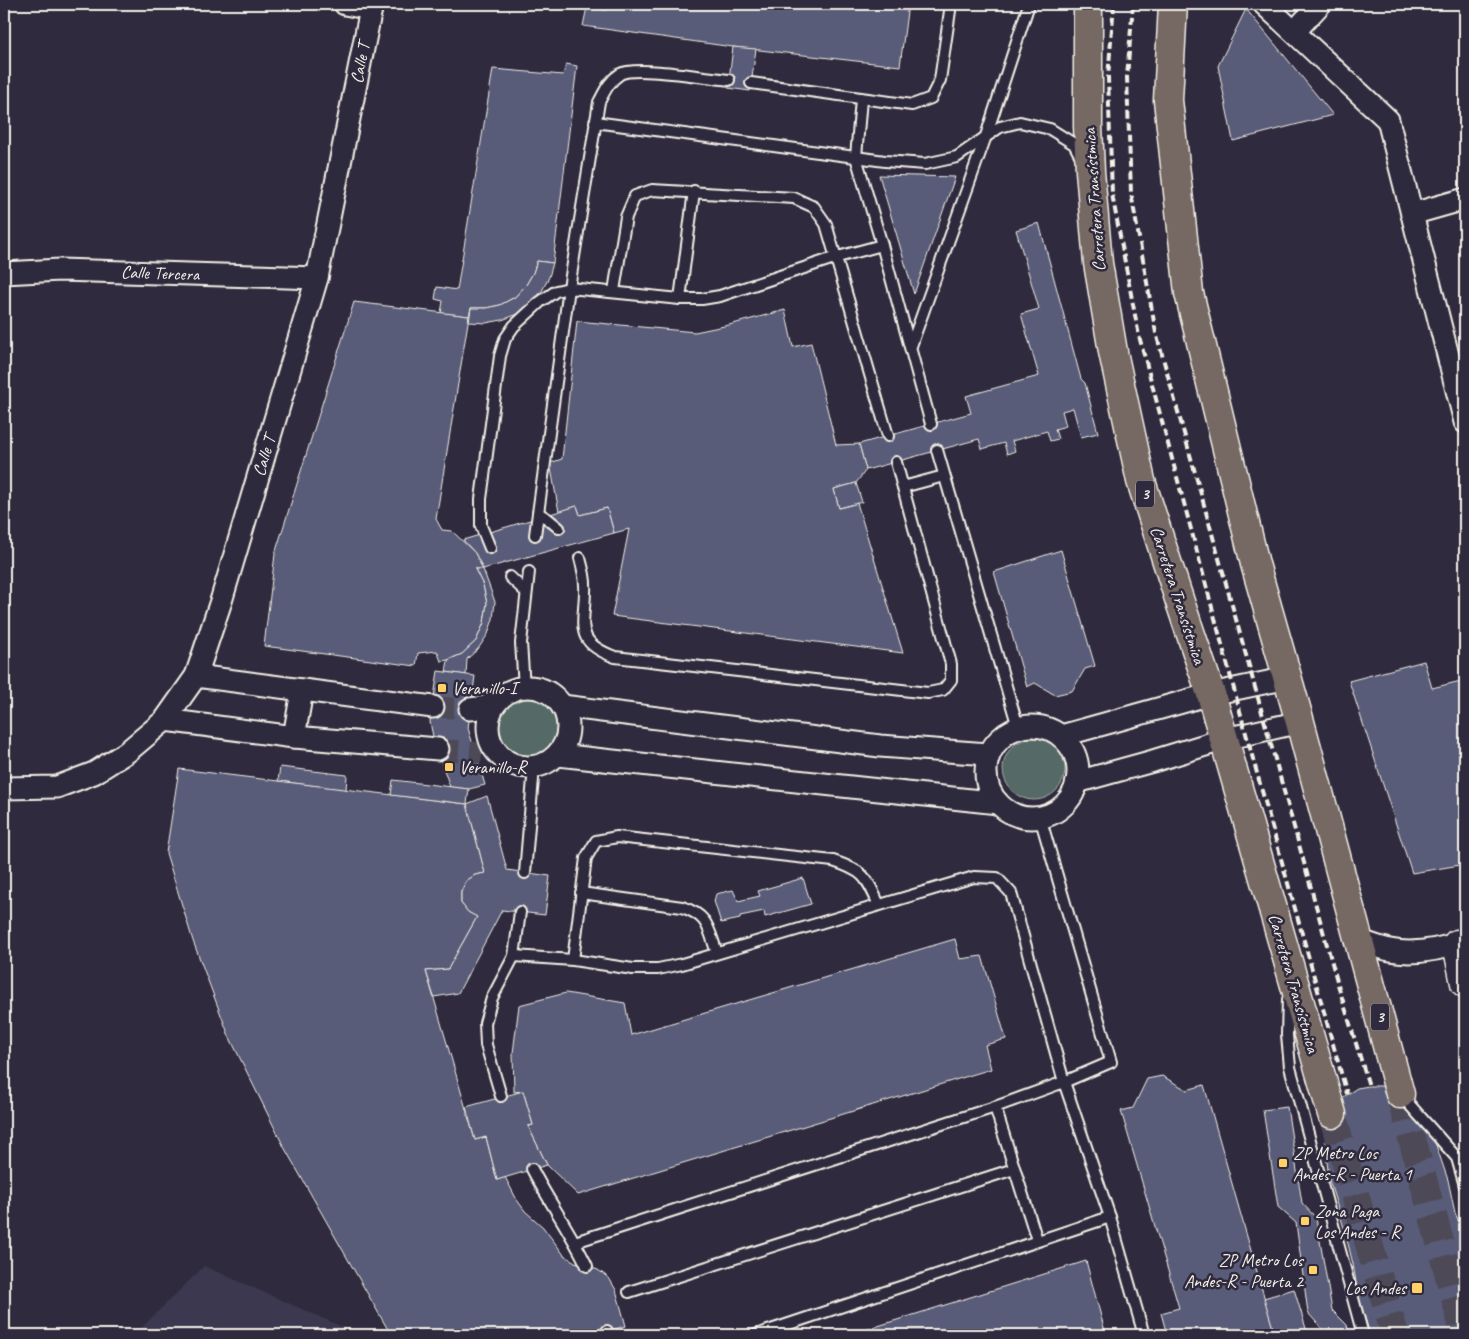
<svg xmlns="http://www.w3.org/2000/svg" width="1469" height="1339" font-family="Caveat,sans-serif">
<rect width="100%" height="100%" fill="#2f2a3d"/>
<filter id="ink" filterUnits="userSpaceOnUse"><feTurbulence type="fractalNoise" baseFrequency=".02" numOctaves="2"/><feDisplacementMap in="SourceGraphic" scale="10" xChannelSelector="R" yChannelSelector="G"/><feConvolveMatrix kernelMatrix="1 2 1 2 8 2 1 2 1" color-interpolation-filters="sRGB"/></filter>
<g filter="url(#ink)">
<path fill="#3b394f" d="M 204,1266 L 361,1335 L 134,1335 Z"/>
<g fill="#556b66" stroke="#a4aea7">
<circle cx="528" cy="728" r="31"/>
<circle cx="1034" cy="769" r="31"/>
</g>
<g fill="#585c79" stroke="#f4f1e8">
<path d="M 625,4 L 908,4 L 900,66 L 733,47 L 583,26 L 587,7 L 606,10 Z"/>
<path d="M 1246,9 L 1333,115 L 1233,141 L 1218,66 Z"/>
<path d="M 733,47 L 756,49 L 750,91 L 728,88 Z"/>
<path d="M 566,64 L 577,66 L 553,263 L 537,261 L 533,273 L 526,285 L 515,297 L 500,305 L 486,308 L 471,308 L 469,316 L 441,313 L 443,301 L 435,299 L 437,287 L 457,290 L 493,69 L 563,75 Z"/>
<path d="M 879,175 L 955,177 L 914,294 Z"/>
<path d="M 1039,223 L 1081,379 L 1085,383 L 1098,433 L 1081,437 L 1073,408 L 1062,411 L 1066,426 L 1055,429 L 1058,439 L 1050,441 L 1047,431 L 1012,441 L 1015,451 L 1007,454 L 1004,443 L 982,449 L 979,439 L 866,470 L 859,444 L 971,413 L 966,396 L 1039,376 L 1021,314 L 1039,309 L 1016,230 Z"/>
<path d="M 537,261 L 553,263 L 549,277 L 542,291 L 531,304 L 518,314 L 502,320 L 486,323 L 469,322 L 471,308 L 486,308 L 500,305 L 515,297 L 526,285 L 533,273 Z"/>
<path d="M 354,302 L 469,316 L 436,519 L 442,530 L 452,531 L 475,553 L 483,569 L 475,569 L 483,585 L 487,603 L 484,623 L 476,641 L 462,654 L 448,660 L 441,661 L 437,651 L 418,653 L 416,666 L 264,646 L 275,554 Z"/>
<path d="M 785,310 L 793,347 L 811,343 L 836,445 L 859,444 L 866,470 L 856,483 L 834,489 L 839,508 L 857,503 L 903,653 L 612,616 L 629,529 L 614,533 L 607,508 L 580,515 L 577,506 L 559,512 L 550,463 L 562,459 L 577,321 L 695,332 L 729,325 Z"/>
<path d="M 856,483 L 862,502 L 839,508 L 834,489 Z"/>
<path d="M 577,506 L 580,515 L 607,508 L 614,533 L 483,569 L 475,553 L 463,540 Z"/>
<path d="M 1061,550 L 1095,666 L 1085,669 L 1072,691 L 1055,695 L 1035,683 L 1027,687 L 994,572 Z"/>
<path d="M 475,569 L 483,569 L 495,602 L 493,619 L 488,634 L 478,649 L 467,659 L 466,675 L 446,672 L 448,660 L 462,654 L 476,641 L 484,623 L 487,603 L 483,585 Z"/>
<path d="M 1424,661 L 1432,688 L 1465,680 L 1465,859 L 1460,865 L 1412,873 L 1349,681 Z"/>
<path d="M 438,671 L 475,676 L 468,728 L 485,785 L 469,789 L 450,787 L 434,741 L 430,722 Z"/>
<path d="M 280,767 L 347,775 L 346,790 L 278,781 Z"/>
<path d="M 179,769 L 467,804 L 485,873 L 475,875 L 466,881 L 461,892 L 461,903 L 468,912 L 477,917 L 448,969 L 426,971 L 475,1140 L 486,1137 L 497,1180 L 505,1177 L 517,1200 L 525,1211 L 543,1227 L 564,1255 L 575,1262 L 598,1270 L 609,1278 L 616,1290 L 626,1326 L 592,1335 L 391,1335 L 284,1147 L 229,1036 L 193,941 L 166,853 Z"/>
<path d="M 393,780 L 469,789 L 467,804 L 391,795 Z"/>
<path d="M 487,796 L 507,870 L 550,876 L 545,915 L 502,910 L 458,993 L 434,997 L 426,971 L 448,969 L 477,917 L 468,912 L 461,903 L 461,892 L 466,881 L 475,875 L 485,873 L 467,804 Z"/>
<path d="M 803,878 L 811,904 L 765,917 L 764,911 L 740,916 L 740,919 L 721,923 L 714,901 L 716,894 L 733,890 L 738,901 L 760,896 L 758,891 Z"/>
<path d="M 955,939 L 960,959 L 982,956 L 1006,1039 L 985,1045 L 991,1069 L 578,1195 L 547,1165 L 528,1126 L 533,1125 L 523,1091 L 514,1092 L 513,1053 L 519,1005 L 566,993 L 625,1003 L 631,1035 Z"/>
<path d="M 1162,1076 L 1187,1090 L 1204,1085 L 1275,1335 L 1167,1335 L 1161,1313 L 1179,1308 L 1121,1111 L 1133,1108 L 1147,1079 Z"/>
<path d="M 1369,1086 L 1381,1086 L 1400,1094 L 1423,1116 L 1436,1145 L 1448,1180 L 1455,1213 L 1465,1235 L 1465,1335 L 1370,1335 L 1358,1294 L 1353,1264 L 1344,1228 L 1329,1180 L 1325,1143 L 1332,1114 L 1342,1098 L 1357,1088 Z"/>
<path d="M 523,1091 L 533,1125 L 528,1126 L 547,1165 L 497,1180 L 486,1137 L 475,1140 L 466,1107 Z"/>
<path d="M 1287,1107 L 1302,1203 L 1316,1218 L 1332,1310 L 1347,1325 L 1349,1335 L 1325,1335 L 1325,1332 L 1308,1313 L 1296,1223 L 1278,1207 L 1263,1110 Z"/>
<path d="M 1086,1261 L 1106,1335 L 849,1335 Z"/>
<path d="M 1294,1289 L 1308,1335 L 1275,1335 L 1264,1298 Z"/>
</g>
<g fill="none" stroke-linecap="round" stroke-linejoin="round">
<g stroke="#4d4857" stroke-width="21" stroke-dasharray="21 11" stroke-linecap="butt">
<path d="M 433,707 L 470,709"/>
<path d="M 438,749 L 482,753"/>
</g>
<g stroke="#4d4857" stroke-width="28" stroke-dasharray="28 14" stroke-linecap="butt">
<path d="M 1400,1094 L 1465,1335"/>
<path d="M 1332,1114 L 1395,1335"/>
</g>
<defs>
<g id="lane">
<path d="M 751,83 L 912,105 L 931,98 L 940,80 L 951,4"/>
<path d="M 861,99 L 856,157 L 882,245 L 931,424"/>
<path d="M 595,122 L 885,161 L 925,164 L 957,157 L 1000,127 L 1020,122 L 1050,129 L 1074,144 L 1081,157"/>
<path d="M 614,291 L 626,217 L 635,196 L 652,190 L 794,198 L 814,207 L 826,224 L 888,436"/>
<path d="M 680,299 L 694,191"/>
<path d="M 911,346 L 986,136 L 1029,4"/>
<path d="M 937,450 L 1018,727"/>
<path d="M 903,487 L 944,476"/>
<path d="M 538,513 L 548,519 L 559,528"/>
<path d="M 535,535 L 569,288 L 599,102 C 605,91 609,81 620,74 C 635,65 709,78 729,80"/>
<path d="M 490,548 L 481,526 L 481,499 L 500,356 L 505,339 L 514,326 L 540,302 L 556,291 L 569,288 L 680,299 L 702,299 L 720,296 L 834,258 L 882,245"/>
<path d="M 580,558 C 583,569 586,580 585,592 C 584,627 574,642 615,657 L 928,693 L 943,690 L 951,680 L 951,664 L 896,462"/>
<path d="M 510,577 L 526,592"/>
<path d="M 524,687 L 521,643 L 529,572"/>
<path d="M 525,873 L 534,767"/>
<path d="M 581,893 L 682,907 C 709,916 708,928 717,953"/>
<path d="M 514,956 L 573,960 L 633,969 L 658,969 L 682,964 L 974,877 L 997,878 L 1011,893 L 1064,1082 L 1110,1217 L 1144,1335"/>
<path d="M 573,960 L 586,858 L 596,841 L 617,837 L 833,861 C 864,871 866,876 879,905"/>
<path d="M 1288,999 L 1287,1035 L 1290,1067 L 1363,1335"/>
<path d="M 1400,1094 L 1457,1158 L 1465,1186"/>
<path d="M 501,1096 L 486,1045 L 485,1023 L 492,998 L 514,956 L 520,912"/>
<path d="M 995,1107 L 1037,1240"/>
<path d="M 532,1169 C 549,1202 571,1232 587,1266"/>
<path d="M 575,1242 L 995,1107 L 1064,1082 L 1111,1062 L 1040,817"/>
<path d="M 629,1292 L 1014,1169"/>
<path d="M 607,1331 L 608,1335"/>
<path d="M 756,1335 L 1110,1217"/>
</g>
<g id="street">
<path d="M 345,4 L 371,9"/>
<path d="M 1264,4 L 1388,120 L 1465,422"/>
<path d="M 1295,31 L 1320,4"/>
<path d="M 1412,214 L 1465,199"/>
<path d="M 4,273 L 60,270 L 317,278"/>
<path d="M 196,676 L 433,707"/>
<circle cx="528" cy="727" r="40"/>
<path d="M 562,706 L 880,746 L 988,754"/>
<path d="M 470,709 L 486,707 L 502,696"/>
<path d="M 165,720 L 294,737 L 438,749"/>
<circle cx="1032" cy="772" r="46"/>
<path d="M 1061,736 L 1211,694 L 1288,678"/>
<path d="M 294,737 L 302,691"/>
<path d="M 558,755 L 998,803"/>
<path d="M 1077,782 L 1153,761 L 1225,739 L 1300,722"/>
<path d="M 4,788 L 57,787 L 94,773 L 127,752 L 165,720 L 196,676 L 222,598 L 317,278 L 372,4"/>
<path d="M 1360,941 C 1370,944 1380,948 1390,950 C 1414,955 1442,949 1465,941"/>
</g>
<path id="secondary" d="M 1457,944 L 1465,983"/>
<g id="primary">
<path d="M 1088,4 L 1088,126 L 1090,171 L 1098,263 L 1113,352 L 1141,481 L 1180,602 L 1211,694 L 1332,1114"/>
<path d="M 1173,4 L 1168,100 L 1189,293 L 1255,564 L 1300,722 L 1400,1094"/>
</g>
</defs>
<use href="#lane" stroke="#f4f1e8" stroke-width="14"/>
<use href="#street" stroke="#f4f1e8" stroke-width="25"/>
<use href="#secondary" stroke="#f4f1e8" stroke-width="31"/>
<use href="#primary" stroke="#f4f1e8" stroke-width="31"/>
<use href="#lane" stroke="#2f2a3d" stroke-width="10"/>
<use href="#street" stroke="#2f2a3d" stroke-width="21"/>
<use href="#secondary" stroke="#2f2a3d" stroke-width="28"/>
<use href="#primary" stroke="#766964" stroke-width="28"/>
<g stroke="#f4f1e8" stroke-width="4" stroke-dasharray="8 4" stroke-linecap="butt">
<path d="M 1114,4 L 1108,77 L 1112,194 L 1139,336 L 1248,741 L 1347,1094"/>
<path d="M 1133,4 L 1127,77 L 1131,193 L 1156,333 L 1339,988 L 1369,1086"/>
</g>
</g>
</g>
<g fill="#ffd166" stroke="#2f2a3d" stroke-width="2">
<rect x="437" y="683" width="10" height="10" rx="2.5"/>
<rect x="444" y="762" width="10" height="10" rx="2.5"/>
<rect x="1278" y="1158" width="10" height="10" rx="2.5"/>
<rect x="1300" y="1216" width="10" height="10" rx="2.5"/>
<rect x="1308" y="1265" width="10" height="10" rx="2.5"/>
<rect x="1411" y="1282" width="12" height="12" rx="2.5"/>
</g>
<g text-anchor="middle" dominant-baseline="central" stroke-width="5" stroke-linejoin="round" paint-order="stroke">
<g fill="#2f2a3d" stroke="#b9b5b5" stroke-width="1">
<rect x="1136" y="480.5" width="18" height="27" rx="4"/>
<rect x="1371" y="1003.5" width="18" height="27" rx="4"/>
</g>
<g font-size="16" font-weight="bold" fill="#f4f1e8">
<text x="1145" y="494">3</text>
<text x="1380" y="1017">3</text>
</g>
<g font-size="18" fill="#f4f1e8" stroke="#2f2a3d">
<text transform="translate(360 63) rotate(-79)">Calle T</text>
<text transform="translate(1094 200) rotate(-94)">Carretera Transístmica</text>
<text transform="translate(160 273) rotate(2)">Calle Tercera</text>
<text transform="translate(264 456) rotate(-73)">Calle T</text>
<text transform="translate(1178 595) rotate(72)">Carretera Transístmica</text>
<text transform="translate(1294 983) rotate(74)">Carretera Transístmica</text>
</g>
<g font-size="18" fill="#f4f1e8" stroke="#2f2a3d" text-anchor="start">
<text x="452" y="688">Veranillo-I</text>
<text x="459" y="767">Veranillo-R</text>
<text x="1293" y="1153">ZP Metro Los<tspan x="1293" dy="21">Andes-R - Puerta 1</tspan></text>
<text x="1315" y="1211">Zona Paga<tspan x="1315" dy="21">Los Andes - R</tspan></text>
<text x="1303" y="1260" text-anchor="end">ZP Metro Los<tspan x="1303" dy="21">Andes-R - Puerta 2</tspan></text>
<text x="1406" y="1288" text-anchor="end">Los Andes</text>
</g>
</g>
<rect width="1469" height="1339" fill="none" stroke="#2f2a3d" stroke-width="20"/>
<rect x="10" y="10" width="1449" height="1319" fill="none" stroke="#f4f1e8" stroke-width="2" filter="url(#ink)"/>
</svg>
